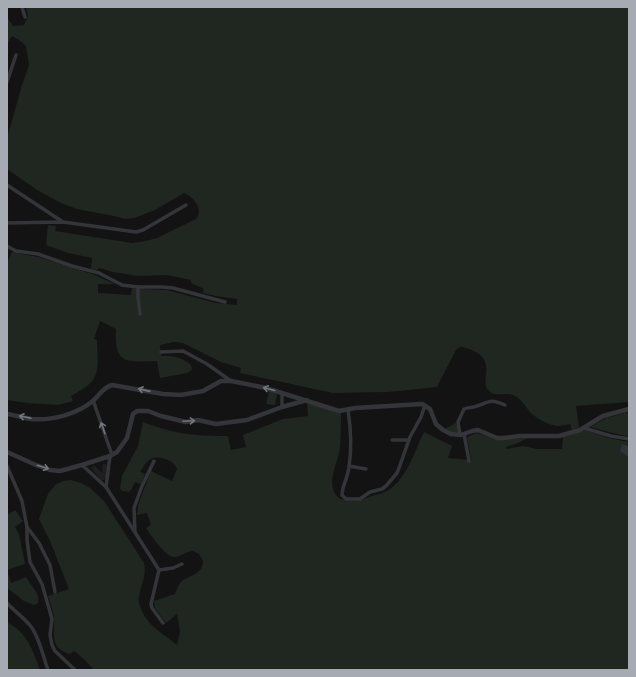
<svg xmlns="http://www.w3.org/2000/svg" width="636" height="677" font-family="'Work Sans',sans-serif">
<rect width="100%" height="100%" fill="#131314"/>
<path fill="#1f1f21" d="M 103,463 L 107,465 L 106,478 L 102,481 L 91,468 L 94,465 L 102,473 Z"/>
<g fill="#1f2720">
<path d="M 26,7 L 629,7 L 629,402 L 576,406 L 579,427 L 572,430 L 570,424 C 566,425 561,426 557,426 C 549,425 535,418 530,412 C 525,406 522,400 515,396 C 506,391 497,398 489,391 C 477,380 503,357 462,347 L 460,347 L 456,350 L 437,387 L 388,392 L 333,393 L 240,373 L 241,368 L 221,362 L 183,343 L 174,342 L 160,345 L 161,356 C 172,355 183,358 191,365 L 192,370 L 187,373 L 160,378 L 157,361 C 126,362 114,365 116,329 L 100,321 L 94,339 L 97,340 C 98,372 102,380 71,396 L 73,401 L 58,405 L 27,403 L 7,400 L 7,260 L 8,261 L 12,252 L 38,257 L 92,274 L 115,284 L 98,284 L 98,293 L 131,295 L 132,288 L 137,289 L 137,301 L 139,315 L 141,314 L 139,289 L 167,290 L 216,303 L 237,305 L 237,299 L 216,296 L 203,293 L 204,289 L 191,283 L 191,280 L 167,275 L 138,276 L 113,272 L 99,268 L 97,270 L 91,269 L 92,258 L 68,253 L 46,245 L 48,225 L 56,226 L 55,231 L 132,243 L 146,241 L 157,238 L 196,219 C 204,210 194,197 184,193 L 155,210 L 134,218 L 125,219 L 114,216 L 77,209 L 61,203 L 37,190 L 7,169 L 7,138 L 22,85 L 29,65 L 26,46 L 22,42 L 12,36 L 7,45 L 7,17 L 13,26 L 24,25 L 28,16 Z"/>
<path d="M 269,391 L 277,394 L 275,405 L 266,404 Z"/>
<path d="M 307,402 L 341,413 C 341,425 341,436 340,447 C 339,460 329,476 333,489 C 335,498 343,501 352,501 C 360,501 365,498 372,496 C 377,494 382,494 387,491 C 407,479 414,452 424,432 L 452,446 L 448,458 L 471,460 L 467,437 L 477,433 L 497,440 L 527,438 L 518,443 L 506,447 L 507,449 L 523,446 L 537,449 L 562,449 L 563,437 L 585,430 L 609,438 L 629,442 L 629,670 L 94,670 L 84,659 L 74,651 L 70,654 C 49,648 55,634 54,618 C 53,610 50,603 48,596 L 69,589 L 50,541 L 39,519 L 48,494 L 55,485 L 63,481 L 71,480 L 81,483 L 90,488 L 104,501 L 144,563 C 147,575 141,585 139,596 C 138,602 140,606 142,611 C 149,627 164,634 177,645 L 180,632 L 177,614 L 166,623 L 155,608 L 154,601 L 175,594 C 177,590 178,585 181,582 C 189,575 203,575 203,561 L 199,554 L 193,551 C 187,551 181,556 175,557 C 166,558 151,535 146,528 L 151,525 L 147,513 L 137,515 L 138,505 L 151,471 L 172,481 L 177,469 C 175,464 173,462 168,460 C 152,454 148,459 140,472 L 145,474 L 141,484 L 135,482 L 131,490 L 128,492 L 123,491 L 120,489 L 122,476 L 138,446 L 143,422 C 173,434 196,436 228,436 L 231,450 L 246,447 L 243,435 L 283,419 L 308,416 Z"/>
<path d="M 629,412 L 629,437 L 590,427 L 606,418 Z"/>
<path d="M 456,423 L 460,435 L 443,430 Z"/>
<path d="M 15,510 L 23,521 L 15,527 L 19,534 L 25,564 L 7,570 L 11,583 L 26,577 C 30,585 41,594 38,603 L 34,605 L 24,601 L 7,588 L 7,515 Z"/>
<path d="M 7,622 C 28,634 32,648 40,670 L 7,670 Z"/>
</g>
<path fill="#2c3339" d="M 622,444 L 629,446 L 629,457 L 620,451 Z"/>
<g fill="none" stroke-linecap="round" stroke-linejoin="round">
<g stroke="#343539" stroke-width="3.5">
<path d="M 22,7 L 25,17"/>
<path d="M 7,82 L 16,55"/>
<path d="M 7,185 L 63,222"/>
<path d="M 7,223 L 63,222 L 136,232 L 143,230 L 186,205"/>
<path d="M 7,246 L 16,251 L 38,254 L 72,266 L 99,273 L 122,285 L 138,287 L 162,287 L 173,288 L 225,302"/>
<path d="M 138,287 L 138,297 L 140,314"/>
<path d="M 161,352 L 183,351 L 207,364 L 231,381"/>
<path d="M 282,393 L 282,407"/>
<path d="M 93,400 L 112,455"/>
<path d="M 348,410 C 351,429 352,448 349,467 C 348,477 342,486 342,495 L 346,499 L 360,499 L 370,492 L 382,489 L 386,486 L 397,473 L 399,468 L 410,437 L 421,417 L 425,405"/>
<path d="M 584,428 L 611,436 L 629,439"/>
<path d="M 464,434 L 469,461"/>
<path d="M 460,435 L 458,422 L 464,409 C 469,407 473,408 477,406 C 491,401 490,399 505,405"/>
<path d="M 392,440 L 409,440"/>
<path d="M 82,465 L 106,487 L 159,570 L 151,604 L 152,608 L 163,623"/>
<path d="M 7,466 L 22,501 L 27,527 L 39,543 L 50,565 L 55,592"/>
<path d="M 349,466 L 366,469"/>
<path d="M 106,487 L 110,456"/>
<path d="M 27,527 L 27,540 L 30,562 L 42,584 L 52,619 L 50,635 L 52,645 L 55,651 L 75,670"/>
<path d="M 135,532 L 134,508 L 142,486 L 154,461"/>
<path d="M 159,570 L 173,568 L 182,564"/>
<path d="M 7,603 C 15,612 26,619 32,628 C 40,640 43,656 48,670"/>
</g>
<g stroke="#343539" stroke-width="4.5">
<path d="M 7,414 C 15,415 23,418 31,419 C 52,421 77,414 93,401 C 99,395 104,387 112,385 L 163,394 L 181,395 L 203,391 L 221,381 L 231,381 L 266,388 L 339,411 L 355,408 L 422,404 L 430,409 L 436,424 L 443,430 L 451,434 L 461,435 L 472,431 L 478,430 L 497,438 L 503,438 L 520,436 L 559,436 L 580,430 L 603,416 L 629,409"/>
<path d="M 7,452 L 36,465 L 50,470 L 60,471 L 82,465 L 110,456 L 117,452 L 127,438 L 133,414 L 137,411 L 148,411 L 161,416 L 186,422 L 198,420 L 216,424 L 247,420 L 282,407 L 307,400"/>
</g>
</g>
<defs><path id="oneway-shaft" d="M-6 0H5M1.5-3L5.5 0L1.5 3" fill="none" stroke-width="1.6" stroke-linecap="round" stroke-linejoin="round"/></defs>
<g stroke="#73757c">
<use href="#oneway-shaft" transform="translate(269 389) rotate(-165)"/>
<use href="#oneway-shaft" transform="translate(144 390) rotate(-167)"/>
<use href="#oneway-shaft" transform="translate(25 417) rotate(-169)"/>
<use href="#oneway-shaft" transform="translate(189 421) rotate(-3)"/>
<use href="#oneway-shaft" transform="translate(103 428) rotate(-109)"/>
<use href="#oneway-shaft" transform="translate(43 467) rotate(18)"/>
</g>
<rect width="636" height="677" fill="none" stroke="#a6aab3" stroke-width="16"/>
</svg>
